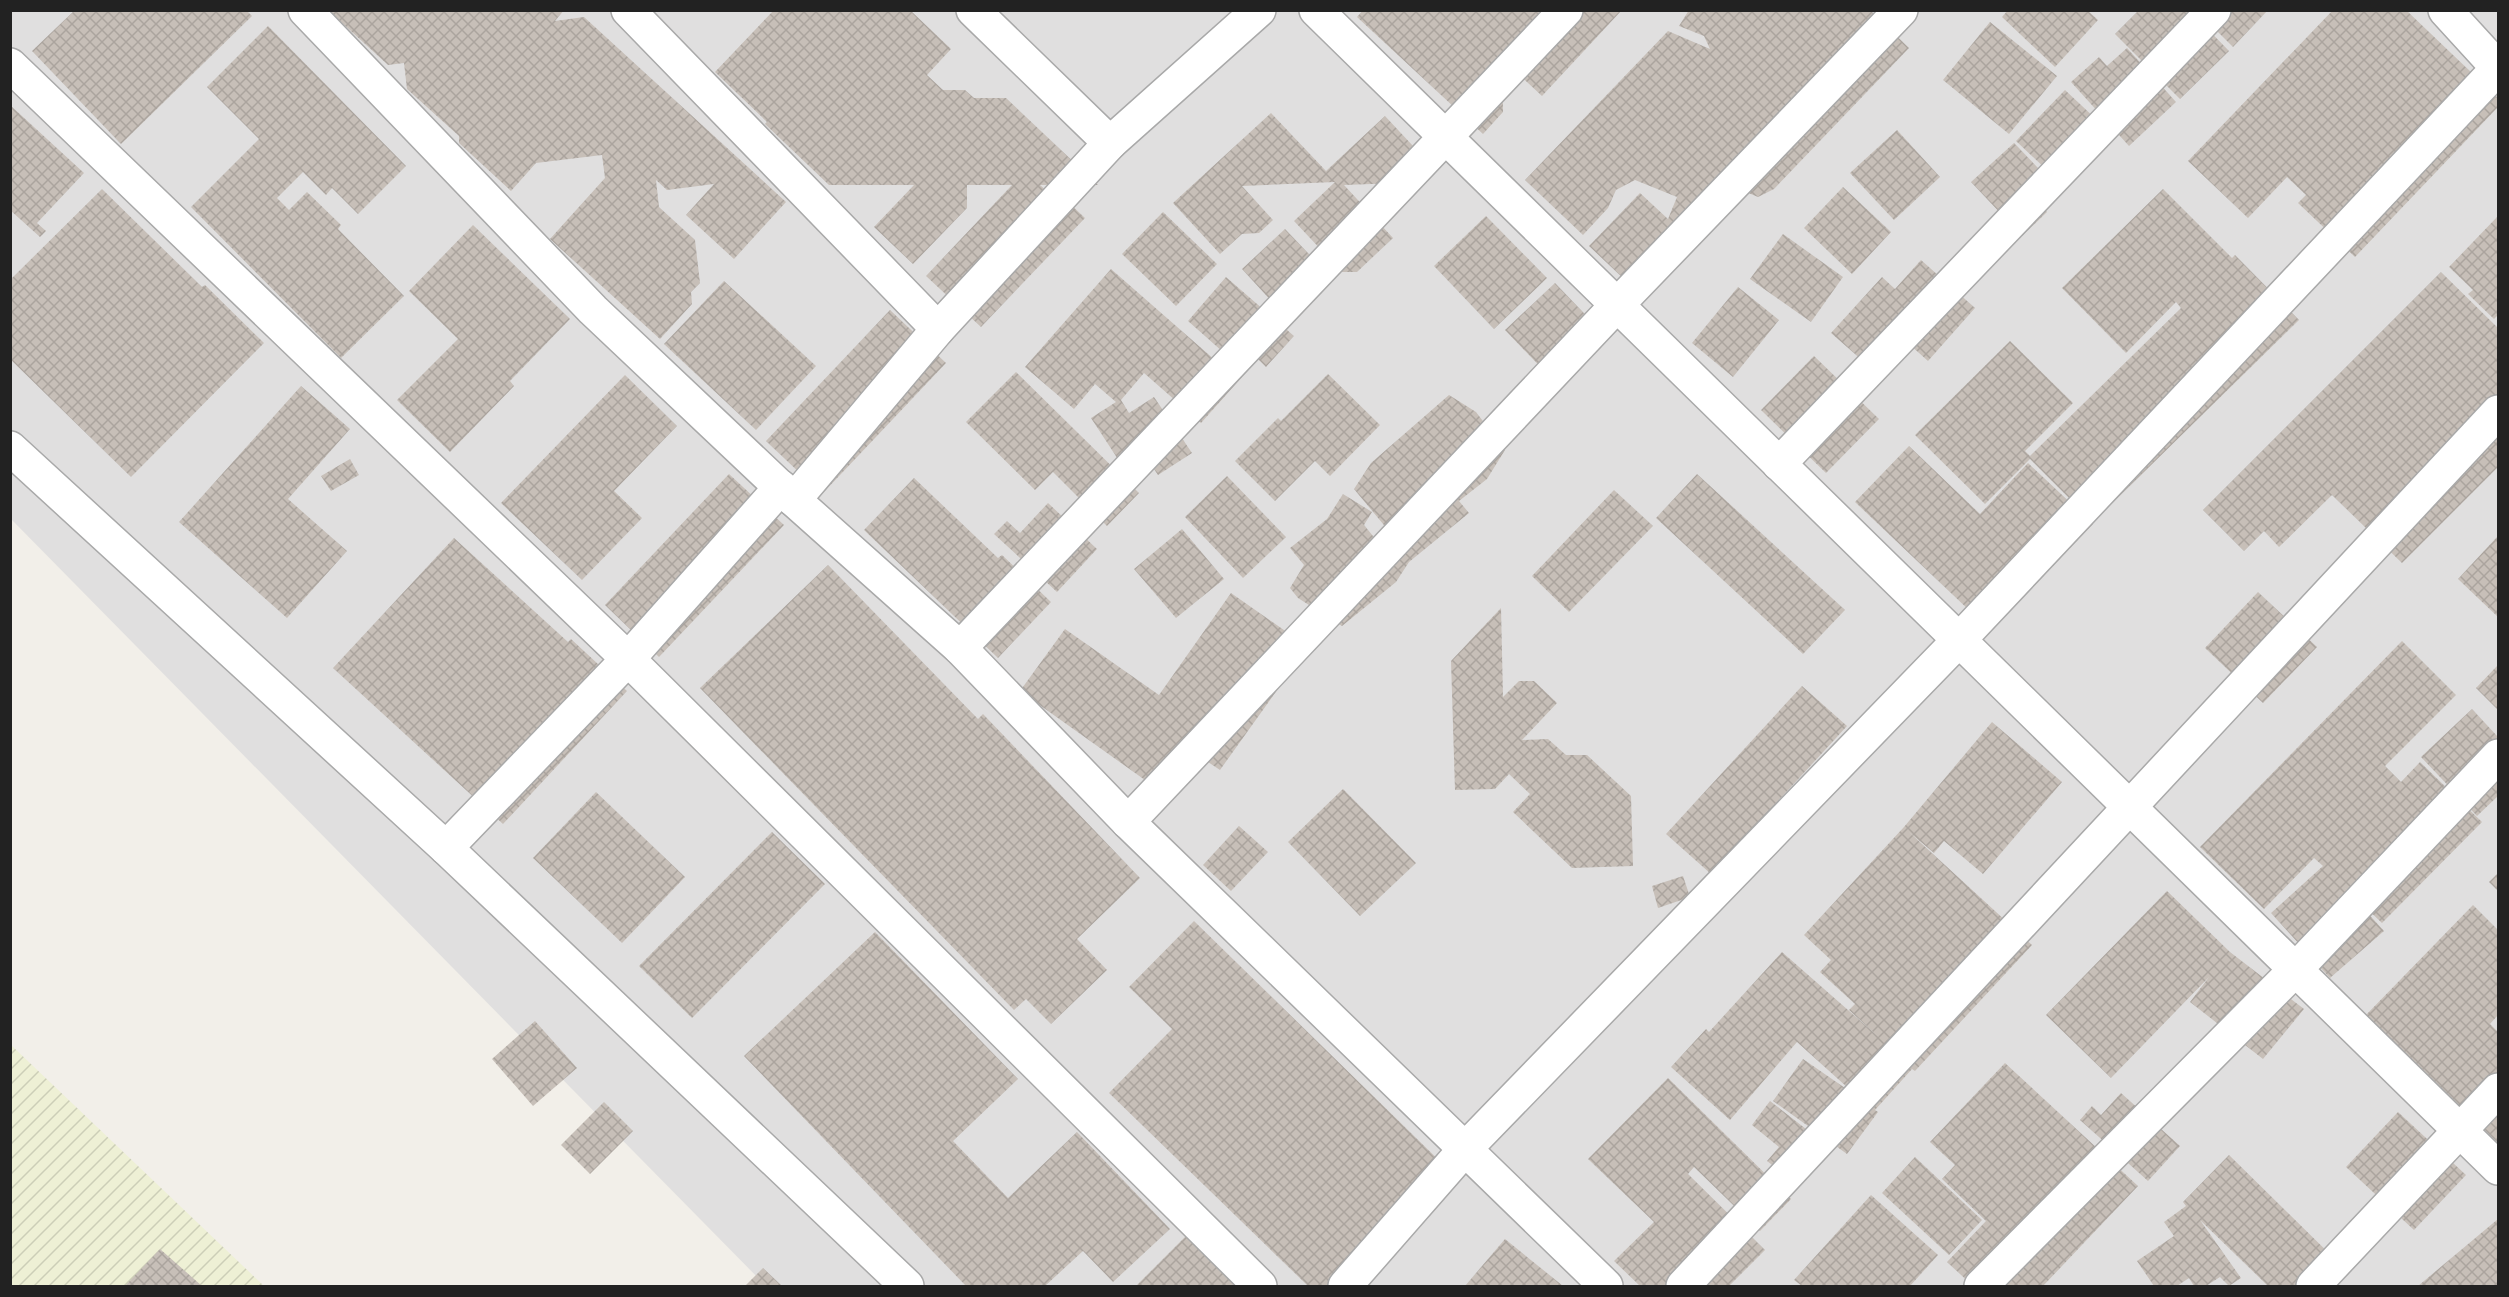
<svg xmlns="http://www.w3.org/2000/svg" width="2509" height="1297" font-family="Cabin,sans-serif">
<defs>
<pattern id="farmland-furrows" width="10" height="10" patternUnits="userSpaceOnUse" patternTransform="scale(1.5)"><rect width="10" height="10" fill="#eef0d5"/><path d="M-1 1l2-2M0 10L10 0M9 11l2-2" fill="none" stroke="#ccceb7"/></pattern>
<pattern id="building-cross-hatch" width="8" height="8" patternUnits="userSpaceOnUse" patternTransform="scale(1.5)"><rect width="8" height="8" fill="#c7bfb8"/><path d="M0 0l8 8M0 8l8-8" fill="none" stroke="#aba49e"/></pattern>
</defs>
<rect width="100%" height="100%" fill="#f2efe9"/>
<path fill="#e0dfdf" d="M 10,11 L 2498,11 L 2498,1286 L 766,1286 L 11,519 Z"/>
<path fill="url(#farmland-furrows)" d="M 11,1045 L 264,1286 L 11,1286 Z"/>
<g fill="url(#building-cross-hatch)">
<path d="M 75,10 L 246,10 L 252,16 L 121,144 L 32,51 Z"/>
<path d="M 328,10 L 564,10 L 555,21 L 584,17 L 786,202 L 734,259 L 686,215 L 714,184 L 667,190 L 656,180 L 659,207 L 695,240 L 700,283 L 691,292 L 692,304 L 660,339 L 550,239 L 605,178 L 602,155 L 536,163 L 511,191 L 459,143 L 459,136 L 407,89 L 404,63 L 388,65 Z"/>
<path d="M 774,10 L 910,10 L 951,49 L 927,75 L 943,90 L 965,90 L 974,98 L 1006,98 L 1098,185 L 1040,185 L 1058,201 L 1067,201 L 1085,218 L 981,327 L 926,276 L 1012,185 L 967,185 L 967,208 L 913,264 L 874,227 L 914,185 L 829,185 L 765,124 L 767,122 L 715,72 Z"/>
<path d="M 1363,10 L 1622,10 L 1542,96 L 1502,59 L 1503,112 L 1483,134 L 1357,17 Z"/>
<path d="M 1689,10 L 1870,10 L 1909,48 L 1774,189 L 1758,197 L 1739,189 L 1642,296 L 1589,246 L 1640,193 L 1668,219 L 1677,197 L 1635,180 L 1616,190 L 1608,208 L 1583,235 L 1525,180 L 1668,31 L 1710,49 L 1704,36 L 1679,26 Z"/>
<path d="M 2008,10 L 2087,10 L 2098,20 L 2055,67 L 2002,17 Z"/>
<path d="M 2139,10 L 2189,10 L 2229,51 L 2180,99 L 2115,34 Z"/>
<path d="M 2196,10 L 2268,10 L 2233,47 Z"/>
<path d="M 2333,10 L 2406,10 L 2498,98 L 2498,107 L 2355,257 L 2298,203 L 2306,195 L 2287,177 L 2248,218 L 2188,161 Z"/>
<path d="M 1990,22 L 2057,76 L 2009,134 L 1943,80 Z"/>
<path d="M 268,26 L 406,166 L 358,214 L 332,188 L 326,195 L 303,172 L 277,198 L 289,210 L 307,192 L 341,225 L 338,229 L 404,296 L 341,358 L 191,207 L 259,139 L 207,87 Z"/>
<path d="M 2127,48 L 2176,102 L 2129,146 L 2071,82 L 2099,57 L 2107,66 Z"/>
<path d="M 2065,90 L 2114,136 L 2065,187 L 2016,141 Z"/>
<path d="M 10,105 L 84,173 L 37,223 L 46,231 L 40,237 L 10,210 Z"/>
<path d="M 1271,113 L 1326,171 L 1385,116 L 1427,161 L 1427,182 L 1344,185 L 1393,238 L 1357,272 L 1342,272 L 1294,221 L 1335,182 L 1242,186 L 1273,220 L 1259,233 L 1242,234 L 1220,254 L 1173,203 Z"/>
<path d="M 1897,130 L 1940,177 L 1894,220 L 1850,173 Z"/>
<path d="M 2014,143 L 2062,193 L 2044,209 L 2047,212 L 2022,236 L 1971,182 Z"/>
<path d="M 1843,187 L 1891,232 L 1852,274 L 1804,228 Z"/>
<path d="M 102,189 L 202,287 L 205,285 L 264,343 L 131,477 L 10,359 L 10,280 Z"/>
<path d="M 2163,189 L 2232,258 L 2235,255 L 2299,320 L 2093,522 L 2030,459 L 1985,504 L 1915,435 L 2010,341 L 2073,403 L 2025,451 L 2030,456 L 2181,308 L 2176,302 L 2126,353 L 2062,288 Z"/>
<path d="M 1163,212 L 1217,264 L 1176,306 L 1122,254 Z"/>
<path d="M 1486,216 L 1547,278 L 1494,329 L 1434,266 Z"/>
<path d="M 2498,216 L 2498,315 L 2494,319 L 2468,294 L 2473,290 L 2449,267 Z"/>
<path d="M 473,225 L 570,319 L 510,381 L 514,386 L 450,452 L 397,400 L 458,339 L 409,291 Z"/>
<path d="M 1285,229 L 1329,275 L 1285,316 L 1242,269 Z"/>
<path d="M 1783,234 L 1843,277 L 1811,322 L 1750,279 Z"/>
<path d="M 1921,260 L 1975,308 L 1928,361 L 1900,336 L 1871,368 L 1831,333 L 1882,277 L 1895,289 Z"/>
<path d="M 1111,269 L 1216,361 L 1223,352 L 1188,321 L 1226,277 L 1294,336 L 1266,367 L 1258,359 L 1201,423 L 1144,373 L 1121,400 L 1129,413 L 1154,397 L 1192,453 L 1158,475 L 1148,460 L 1127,473 L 1091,418 L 1116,402 L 1095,384 L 1074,409 L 1025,367 Z"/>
<path d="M 2441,272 L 2498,328 L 2498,467 L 2402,563 L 2332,495 L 2279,547 L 2264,531 L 2244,551 L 2203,510 Z"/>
<path d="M 724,281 L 816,366 L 756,430 L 664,344 Z"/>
<path d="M 1555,283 L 1603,333 L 1553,380 L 1505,330 Z"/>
<path d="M 1738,287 L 1779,320 L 1733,377 L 1692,343 Z"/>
<path d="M 890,310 L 946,363 L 822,494 L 766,441 Z"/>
<path d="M 1814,356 L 1879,419 L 1826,473 L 1761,410 Z"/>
<path d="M 1016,372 L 1139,493 L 1107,526 L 1053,472 L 1035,490 L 966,422 Z"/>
<path d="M 1328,374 L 1380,425 L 1330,476 L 1315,461 L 1275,501 L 1235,461 L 1278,418 L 1281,421 Z"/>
<path d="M 625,375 L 677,426 L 614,491 L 642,518 L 582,580 L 501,503 Z"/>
<path d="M 301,386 L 350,429 L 288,499 L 347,551 L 287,618 L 179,522 Z"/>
<path d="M 1449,395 L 1476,412 L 1505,450 L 1487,479 L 1459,501 L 1469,513 L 1409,562 L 1396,582 L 1342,626 L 1298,598 L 1290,588 L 1304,565 L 1290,548 L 1327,519 L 1343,494 L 1372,512 L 1364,525 L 1390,557 L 1398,542 L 1354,489 L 1371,463 Z"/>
<path d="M 1909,446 L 1980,514 L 2028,463 L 2093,524 L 1991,631 L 1855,502 Z"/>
<path d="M 350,459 L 359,475 L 331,491 L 321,476 Z"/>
<path d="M 729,474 L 784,525 L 659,657 L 605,605 Z"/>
<path d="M 1697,474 L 1845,610 L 1803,654 L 1656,518 Z"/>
<path d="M 1227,476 L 1286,537 L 1243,578 L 1185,517 Z"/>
<path d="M 914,478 L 998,558 L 1002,555 L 1051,602 L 998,658 L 864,530 Z"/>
<path d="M 1614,490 L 1653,526 L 1569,612 L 1532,576 Z"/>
<path d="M 1048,503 L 1097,549 L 1057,592 L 994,534 L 1007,521 L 1020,533 Z"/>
<path d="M 1182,529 L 1224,579 L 1176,618 L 1134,569 Z"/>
<path d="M 2497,537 L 2498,539 L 2498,617 L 2458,579 Z"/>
<path d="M 454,538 L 568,642 L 571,639 L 627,691 L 503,824 L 333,668 Z"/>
<path d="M 828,565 L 978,719 L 983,714 L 1140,878 L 1077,939 L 1107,970 L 1051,1024 L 1026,999 L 1014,1010 L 700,688 Z"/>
<path d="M 2258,592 L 2317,647 L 2263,703 L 2205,648 Z"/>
<path d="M 1231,593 L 1308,647 L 1220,770 L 1202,758 L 1173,800 L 1020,691 L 1065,629 L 1159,695 Z"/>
<path d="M 1501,608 L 1503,697 L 1519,681 L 1534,681 L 1557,703 L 1522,740 L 1548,739 L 1566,755 L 1587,755 L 1631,796 L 1633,866 L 1572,868 L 1513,812 L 1530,794 L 1509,774 L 1495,789 L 1455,790 L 1451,661 Z"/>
<path d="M 2402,641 L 2456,695 L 2385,766 L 2401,782 L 2420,762 L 2482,822 L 2382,923 L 2345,888 L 2384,931 L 2330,978 L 2271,913 L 2323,866 L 2314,858 L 2264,909 L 2200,847 Z"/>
<path d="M 2498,665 L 2498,710 L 2476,688 Z"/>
<path d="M 1802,686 L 1847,726 L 1711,874 L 1666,834 Z"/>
<path d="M 2472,709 L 2498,737 L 2498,796 L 2477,816 L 2421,757 Z"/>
<path d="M 1992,722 L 2062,782 L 1983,874 L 1944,841 L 1934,853 L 1909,832 L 2032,945 L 1915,1071 L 1912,1069 L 1875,1110 L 1878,1112 L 1847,1154 L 1773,1101 L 1803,1059 L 1858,1097 L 1797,1042 L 1730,1120 L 1671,1067 L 1706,1029 L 1709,1032 L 1782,952 L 1881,1039 L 1849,1010 L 1855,1004 L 1820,972 L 1831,960 L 1804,935 L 1904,827 Z"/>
<path d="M 1343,789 L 1416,863 L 1360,916 L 1288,842 Z"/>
<path d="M 596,792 L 685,877 L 622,943 L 533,858 Z"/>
<path d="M 1239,826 L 1268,852 L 1231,891 L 1203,865 Z"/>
<path d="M 772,832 L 825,884 L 692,1018 L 639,966 Z"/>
<path d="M 2498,873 L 2498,891 L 2489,882 Z"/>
<path d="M 1683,876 L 1690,897 L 1658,908 L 1652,886 Z"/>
<path d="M 2167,891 L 2230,952 L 2304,1009 L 2263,1059 L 2190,1002 L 2209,977 L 2111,1078 L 2046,1015 Z"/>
<path d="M 2473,905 L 2498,930 L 2498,1015 L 2490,1024 L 2498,1032 L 2498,1143 L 2366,1015 Z"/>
<path d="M 1194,921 L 1455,1176 L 1346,1286 L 1308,1286 L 1109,1093 L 1172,1029 L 1129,987 Z"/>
<path d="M 875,932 L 1018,1079 L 953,1141 L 1008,1198 L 1077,1132 L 1170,1229 L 1113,1282 L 1083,1251 L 1045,1286 L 966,1286 L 744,1056 Z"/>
<path d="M 535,1021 L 577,1068 L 533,1106 L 492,1059 Z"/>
<path d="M 2005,1063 L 2138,1186 L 2043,1286 L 1973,1286 L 1947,1262 L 1986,1221 L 1942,1179 L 1955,1165 L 1930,1142 Z"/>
<path d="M 1668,1078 L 1791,1199 L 1760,1231 L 1694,1167 L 1688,1174 L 1765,1250 L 1729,1286 L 1640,1286 L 1614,1261 L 1654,1222 L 1588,1159 Z"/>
<path d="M 2121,1093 L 2180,1146 L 2148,1181 L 2080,1120 L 2092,1106 L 2101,1115 Z"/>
<path d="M 1770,1101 L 1815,1136 L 1785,1175 L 1767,1161 L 1779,1147 L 1752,1125 Z"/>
<path d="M 604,1102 L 633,1131 L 590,1174 L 561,1145 Z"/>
<path d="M 2398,1112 L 2466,1175 L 2414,1230 L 2346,1167 Z"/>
<path d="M 2229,1155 L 2345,1269 L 2328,1286 L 2268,1286 L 2200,1220 L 2241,1278 L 2229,1286 L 2220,1277 L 2206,1286 L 2194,1286 L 2189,1278 L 2177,1286 L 2154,1286 L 2137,1261 L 2174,1236 L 2164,1222 L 2186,1206 L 2183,1202 Z"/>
<path d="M 1915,1157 L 1982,1220 L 1949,1255 L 1882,1193 Z"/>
<path d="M 1871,1195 L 1938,1255 L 1910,1286 L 1802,1286 L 1794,1280 Z"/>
<path d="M 2498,1219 L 2498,1286 L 2418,1286 Z"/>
<path d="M 1186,1236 L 1238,1286 L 1136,1286 Z"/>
<path d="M 1505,1239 L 1563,1286 L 1465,1286 Z"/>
<path d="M 160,1249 L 202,1286 L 125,1286 Z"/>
<path d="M 763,1268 L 782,1286 L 745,1286 Z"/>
</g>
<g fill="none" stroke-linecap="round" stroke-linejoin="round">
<defs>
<g id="street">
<path d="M 305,10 L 593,310 L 794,500 L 960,648 L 1128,822 L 1606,1286"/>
<path d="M 628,10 L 938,329"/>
<path d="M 1316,10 L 2498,1168"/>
<path d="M 2445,10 L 2498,68"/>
<path d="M 10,65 L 628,659 L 1260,1286"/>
<path d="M 1110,143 L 1259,10"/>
<path d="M 10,448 L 446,848 L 907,1286"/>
<path d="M 1779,464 L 2214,10"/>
<path d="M 794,500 L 938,329 L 1110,143 L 973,10"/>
<path d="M 960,648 L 1566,10"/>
<path d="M 1128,822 L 1617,305 L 1901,10"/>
<path d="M 446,848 L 628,659 L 781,487"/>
<path d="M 1345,1286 L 1465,1149 L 1959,640 L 2498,68"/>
<path d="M 1683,1286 L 2498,412"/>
<path d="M 1981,1286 L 2296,969 L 2498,756"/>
<path d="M 2313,1286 L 2498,1090"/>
</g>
</defs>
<use href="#street" stroke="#a9a9a9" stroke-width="36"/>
<use href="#street" stroke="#fff" stroke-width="33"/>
</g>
<rect width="2509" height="1297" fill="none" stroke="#222222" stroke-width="24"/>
</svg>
